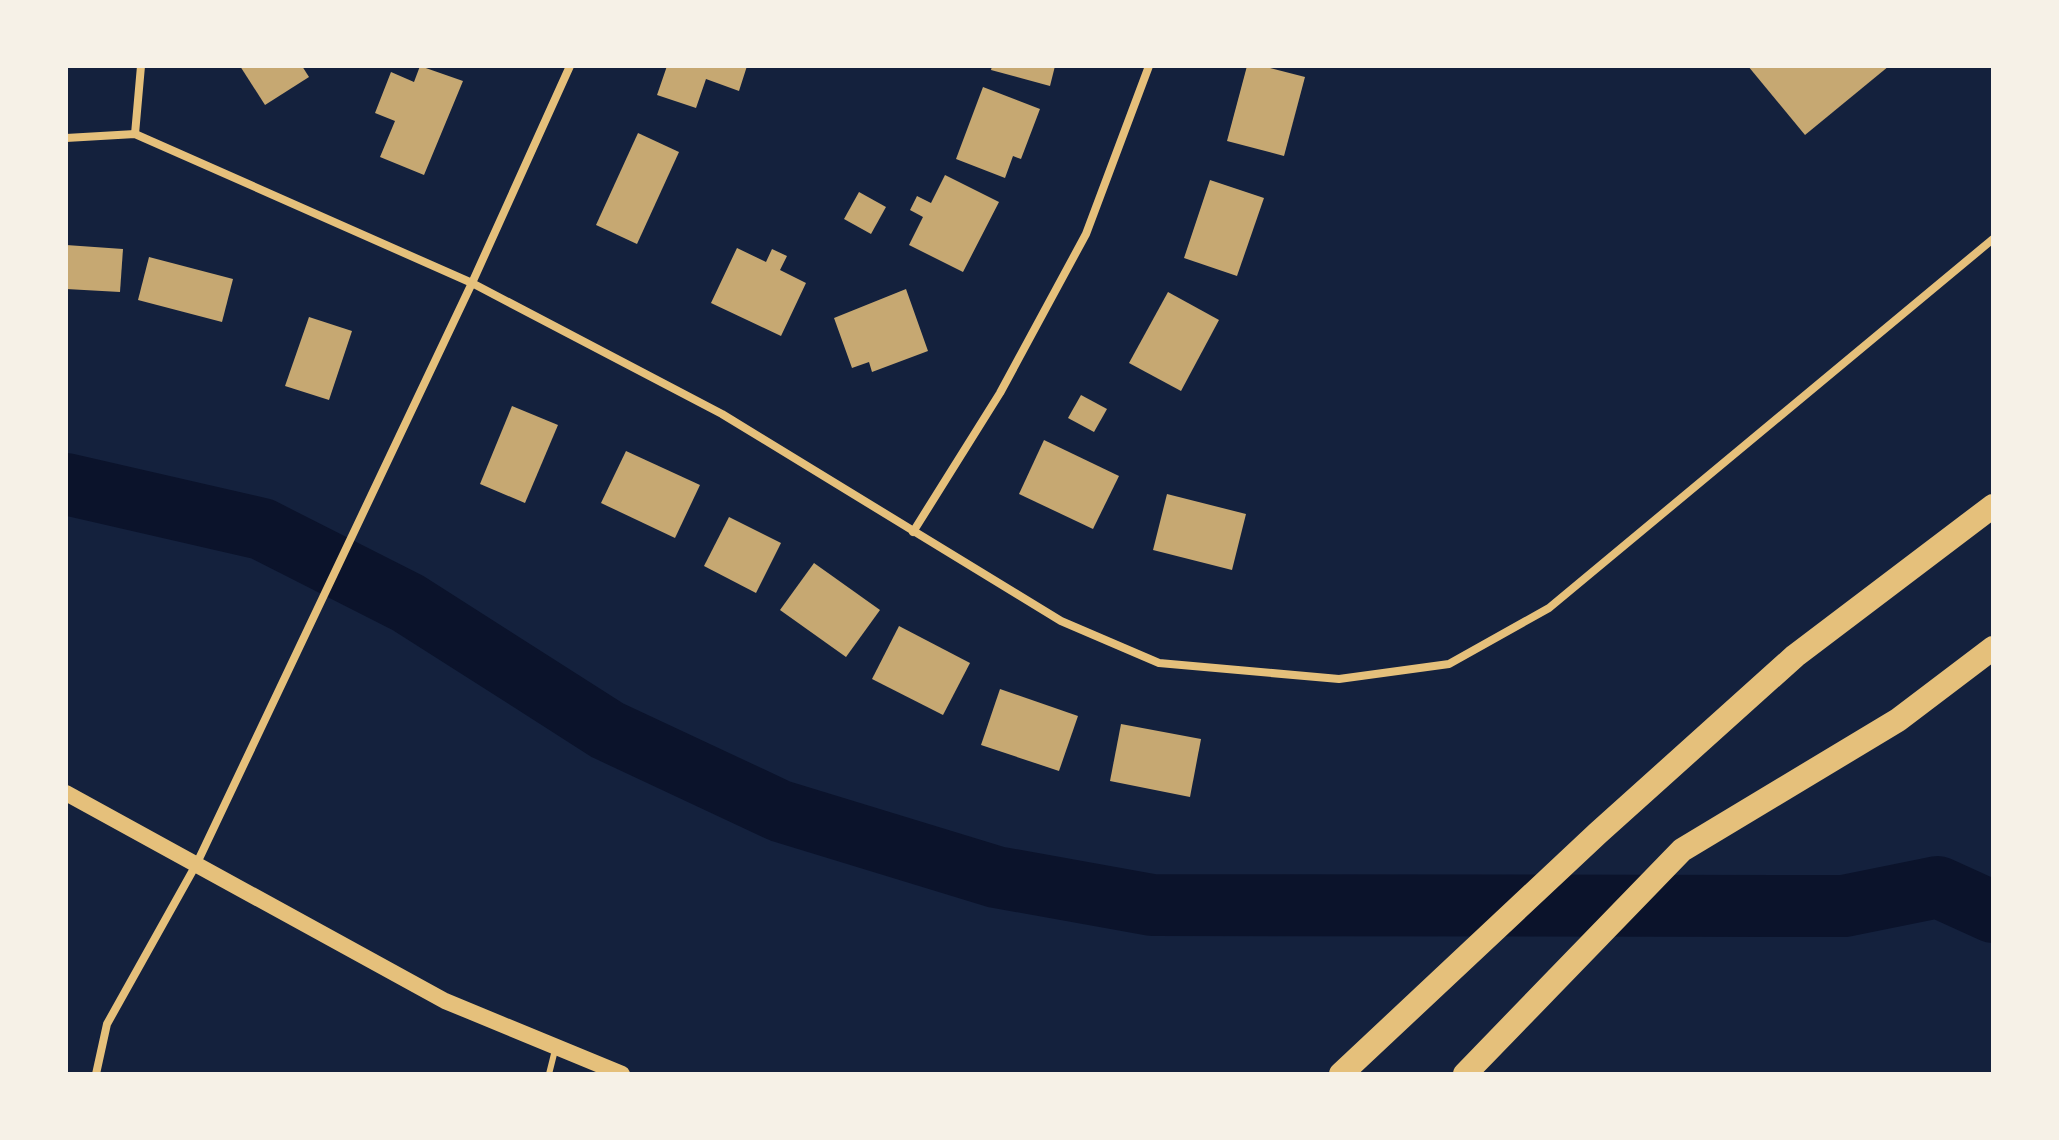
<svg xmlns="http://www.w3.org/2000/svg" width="2059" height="1140" font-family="Jost,sans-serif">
<rect width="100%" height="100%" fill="#14213d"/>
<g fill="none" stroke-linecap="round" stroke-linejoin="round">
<path stroke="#0b132b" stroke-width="62" d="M 66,484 L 262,529 L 408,603 L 607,730 L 780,811 L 996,877 L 1152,905 L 1844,906 L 1938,887 L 1993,912"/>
</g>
<g fill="#c6a872">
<path d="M 240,66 L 302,66 L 309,77 L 265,105 Z"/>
<path d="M 420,66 L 463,81 L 424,175 L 380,157 L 395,121 L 375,113 L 391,72 L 414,82 Z"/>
<path d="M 667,66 L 747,66 L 739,91 L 706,79 L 696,108 L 657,95 Z"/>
<path d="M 992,66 L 1055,66 L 1050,86 L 991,70 Z"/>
<path d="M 1247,66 L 1262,66 L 1305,77 L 1284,156 L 1227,141 Z"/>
<path d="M 1748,66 L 1889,66 L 1805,135 Z"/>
<path d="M 983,87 L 1040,109 L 1021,159 L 1013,156 L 1005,178 L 956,159 Z"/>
<path d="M 638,133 L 679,152 L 637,244 L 596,225 Z"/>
<path d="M 945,175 L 999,202 L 963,272 L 909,245 L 923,217 L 910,210 L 917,196 L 931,203 Z"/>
<path d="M 1210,180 L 1264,198 L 1237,276 L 1184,258 Z"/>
<path d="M 859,192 L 886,207 L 871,234 L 844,219 Z"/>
<path d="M 66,245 L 123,249 L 120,292 L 66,289 Z"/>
<path d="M 737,248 L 766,262 L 772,249 L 787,256 L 780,270 L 806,283 L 781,336 L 711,303 Z"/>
<path d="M 149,257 L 233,279 L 222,322 L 138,300 Z"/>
<path d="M 906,289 L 928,351 L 872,372 L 869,362 L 852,368 L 834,318 Z"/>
<path d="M 1168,292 L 1219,320 L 1181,391 L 1129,363 Z"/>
<path d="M 309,317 L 352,331 L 329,400 L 285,386 Z"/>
<path d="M 1081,395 L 1107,409 L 1094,432 L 1068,418 Z"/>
<path d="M 512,406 L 558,425 L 525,503 L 480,484 Z"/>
<path d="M 1044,440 L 1119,476 L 1093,529 L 1019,494 Z"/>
<path d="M 626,451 L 700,485 L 675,538 L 601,503 Z"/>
<path d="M 1167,494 L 1246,514 L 1232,570 L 1153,550 Z"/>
<path d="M 729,517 L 781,543 L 756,593 L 704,566 Z"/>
<path d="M 814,563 L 880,610 L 846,657 L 780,610 Z"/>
<path d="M 899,626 L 970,663 L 943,715 L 872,679 Z"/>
<path d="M 1000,689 L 1078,716 L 1059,771 L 981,745 Z"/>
<path d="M 1121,724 L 1201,739 L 1190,797 L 1110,781 Z"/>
</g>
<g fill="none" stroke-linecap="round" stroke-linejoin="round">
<path stroke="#e5c07b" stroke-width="6" d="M 549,1074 L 555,1050"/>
<g stroke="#e5c07b" stroke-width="8">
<path d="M 135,134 L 141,66"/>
<path d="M 66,138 L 135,134 L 472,283 L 722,414 L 1061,621 L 1159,663 L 1339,679 L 1449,664 L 1549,608 L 1993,239"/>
<path d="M 913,532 L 1000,393 L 1086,234 L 1149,66"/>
<path d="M 96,1074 L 107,1024 L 197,863 L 472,283 L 570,66"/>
</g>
<path stroke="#e5c07b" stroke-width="16" d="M 66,793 L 445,1001 L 622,1074"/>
<g stroke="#e5c07b" stroke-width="24">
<path d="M 1341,1074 L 1598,833 L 1795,656 L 1993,506"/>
<path d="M 1465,1074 L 1682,850 L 1898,720 L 1993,648"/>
</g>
</g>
<rect width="2059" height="1140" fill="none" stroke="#f6f1e7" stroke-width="136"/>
</svg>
